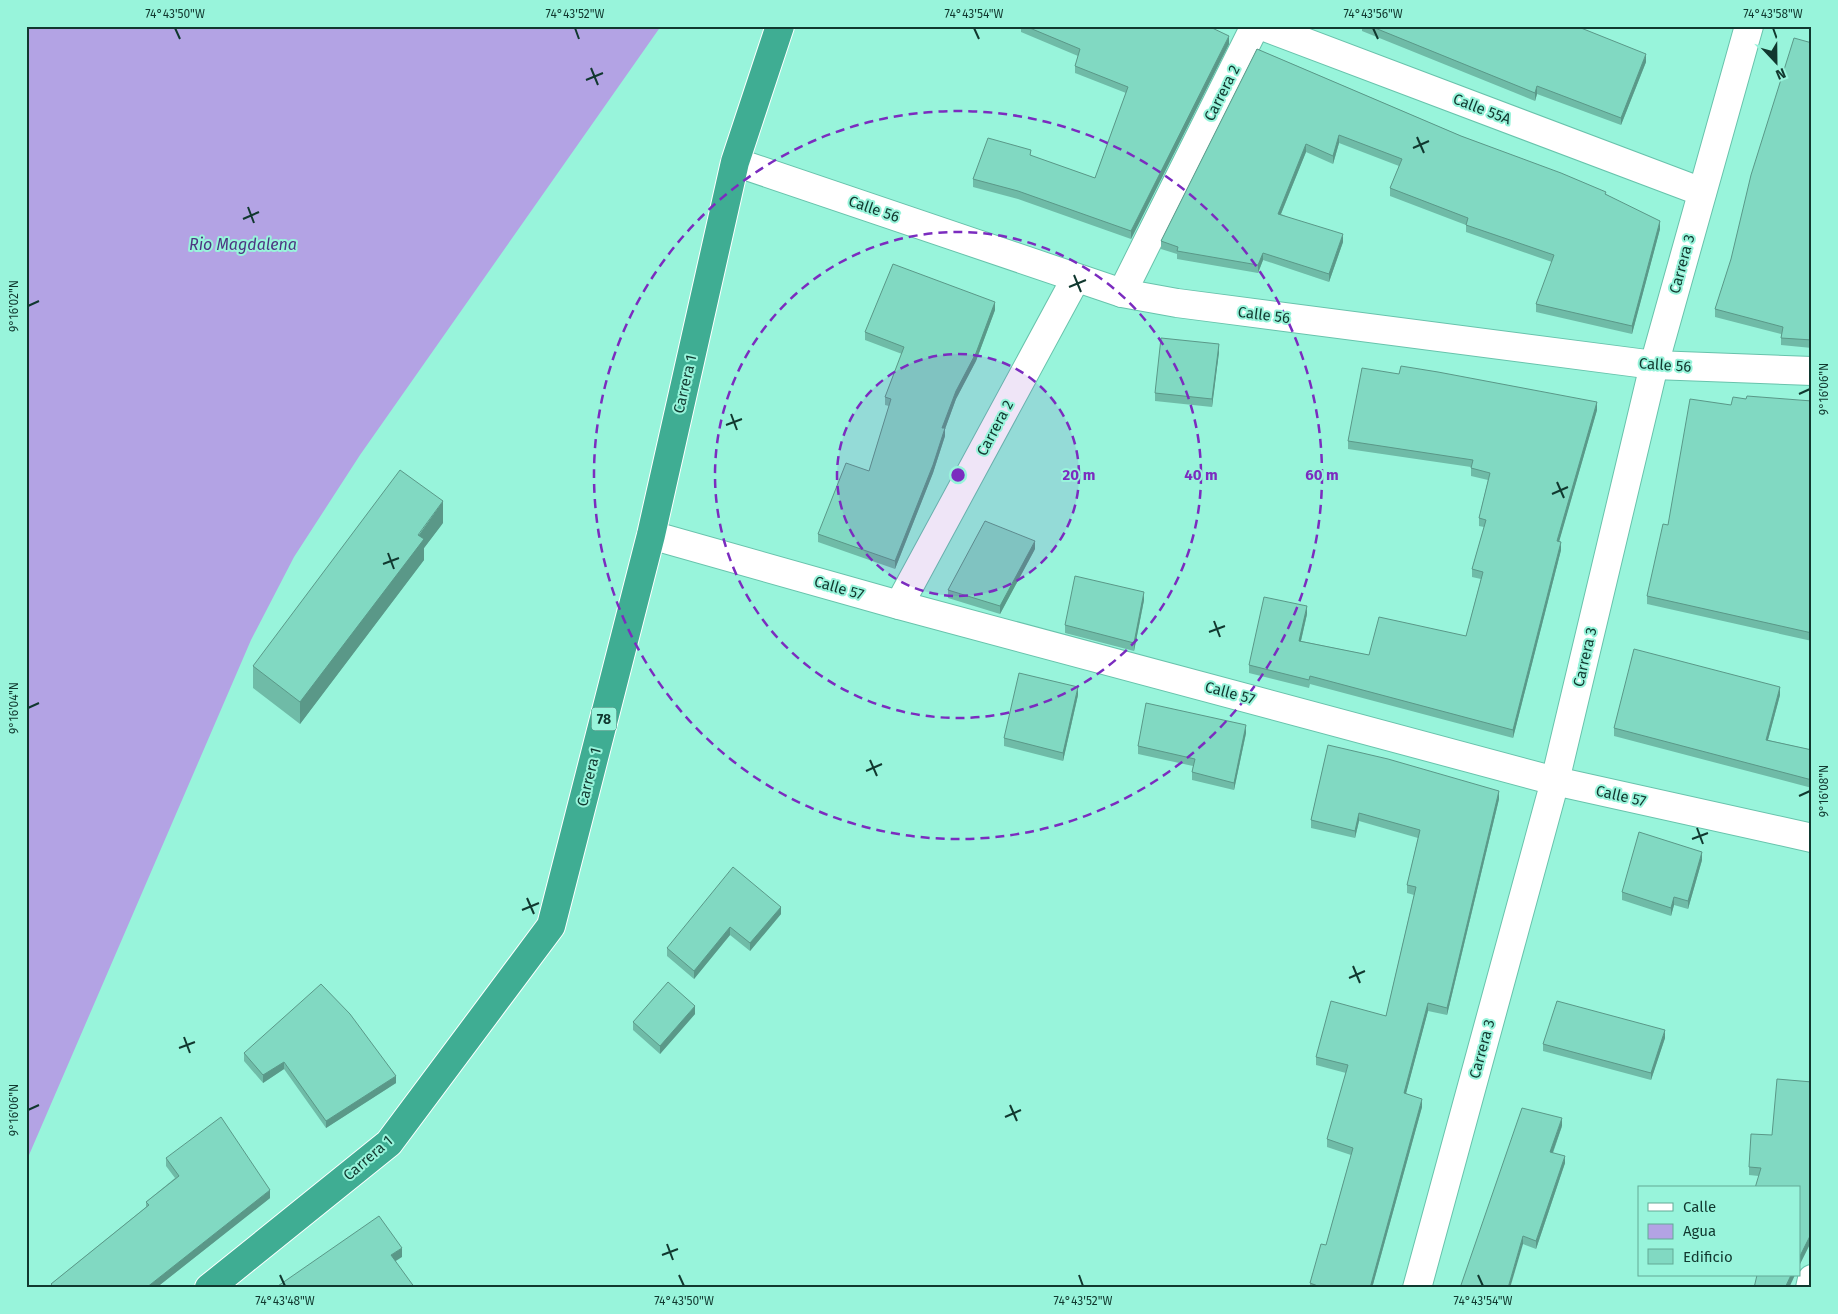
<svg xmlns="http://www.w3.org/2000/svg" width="1838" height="1314" font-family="'Fira Sans',sans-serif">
<rect width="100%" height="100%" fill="#98f4db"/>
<path fill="#b3a3e4" d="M 26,26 L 661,26 L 360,455 L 294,557 L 251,640 L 26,1162 Z"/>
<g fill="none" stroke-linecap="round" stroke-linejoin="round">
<defs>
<g id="minor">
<path d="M 1262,26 L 1702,192"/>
<path d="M 735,162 L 1122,293 L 1177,303 L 1654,365 L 1812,371"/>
<path d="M 1122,293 L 1255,26"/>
<path d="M 651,535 L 899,605 L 1555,781 L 1812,838"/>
<path d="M 899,605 L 1076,278"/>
<path d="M 1417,1288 L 1555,781 L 1654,365 L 1749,26"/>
<path d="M 1810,1288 L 1812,1279"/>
</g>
<path id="highway" d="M 209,1288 L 389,1143 L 551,926 L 651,535 L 735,162 L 780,26"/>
</defs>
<use href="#minor" stroke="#68c3ac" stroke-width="30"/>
<use href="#highway" stroke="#fff" stroke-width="30"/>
<use href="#minor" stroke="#fff" stroke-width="28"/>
<use href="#highway" stroke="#3fad93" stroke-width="28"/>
</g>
<g fill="#6fbba7">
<path d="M 1021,26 L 1208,26 L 1229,44 L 1131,239 L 1018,199 L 973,187 L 973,179 L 1031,156 L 1095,178 L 1126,93 L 1075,73 L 1075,66 L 1078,56 L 1021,32 Z"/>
<path d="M 1362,26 L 1576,26 L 1646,62 L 1621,125 L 1537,94 L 1535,101 L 1362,31 Z"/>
<path d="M 1812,43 L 1812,348 L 1781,345 L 1781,334 L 1715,317 L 1715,309 Z"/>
<path d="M 1257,49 L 1461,136 L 1606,194 L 1660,229 L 1632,334 L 1536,312 L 1536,304 L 1552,262 L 1466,232 L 1466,225 L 1390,196 L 1390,188 L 1399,166 L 1339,143 L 1333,164 L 1306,152 L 1281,214 L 1343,242 L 1329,282 L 1263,260 L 1258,273 L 1177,259 L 1177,254 L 1161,249 L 1161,241 Z"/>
<path d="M 995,310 L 976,361 L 956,399 L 945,429 L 945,436 L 933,473 L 895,569 L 818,542 L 818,534 L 869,471 L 889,406 L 885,405 L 885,397 L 902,354 L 865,340 L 865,332 Z"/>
<path d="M 1219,352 L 1212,407 L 1155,401 L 1155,393 Z"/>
<path d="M 1746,399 L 1812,401 L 1812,641 L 1647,604 L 1647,596 L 1731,405 Z"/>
<path d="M 1597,410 L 1559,541 L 1561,550 L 1513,738 L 1310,684 L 1309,688 L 1249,673 L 1249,665 L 1307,614 L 1301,641 L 1369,655 L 1466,636 L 1481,579 L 1472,577 L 1472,569 L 1484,527 L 1479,526 L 1479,518 L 1488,480 L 1471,476 L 1471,467 L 1348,449 L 1348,441 Z"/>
<path d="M 443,523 L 424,548 L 424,560 L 300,724 L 253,688 L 253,666 Z"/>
<path d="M 1035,549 L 1000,614 L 948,598 L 948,590 Z"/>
<path d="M 1144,600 L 1134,651 L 1065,633 L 1065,625 Z"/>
<path d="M 1078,695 L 1063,761 L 1004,746 L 1004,738 Z"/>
<path d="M 1780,695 L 1768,740 L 1812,750 L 1812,788 L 1614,736 L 1614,728 Z"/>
<path d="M 1246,733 L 1234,790 L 1192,780 L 1192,772 L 1193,766 L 1138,754 L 1138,746 Z"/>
<path d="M 1328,745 L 1499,799 L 1447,1015 L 1428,1011 L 1406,1093 L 1422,1107 L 1372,1288 L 1310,1288 L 1310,1283 L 1326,1245 L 1351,1155 L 1327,1147 L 1327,1139 L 1346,1073 L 1316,1065 L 1316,1057 L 1386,1016 L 1414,895 L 1407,893 L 1407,885 L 1418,838 L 1359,821 L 1355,838 L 1311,828 L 1311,820 Z"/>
<path d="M 1702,860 L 1688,909 L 1674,905 L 1671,916 L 1622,900 L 1622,892 Z"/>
<path d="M 781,907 L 781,914 L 750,951 L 730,935 L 694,979 L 667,956 L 667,948 Z"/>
<path d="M 695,1014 L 660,1054 L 633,1030 L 633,1022 Z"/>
<path d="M 1665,1038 L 1651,1080 L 1543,1051 L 1543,1044 Z"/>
<path d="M 244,1053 L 396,1083 L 326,1128 L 284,1069 L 263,1083 L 244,1061 Z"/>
<path d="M 1812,1082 L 1812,1229 L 1810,1244 L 1799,1266 L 1799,1188 L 1759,1176 L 1749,1175 L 1749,1167 L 1772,1135 Z"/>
<path d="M 1562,1126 L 1553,1153 L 1565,1163 L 1536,1249 L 1523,1244 L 1460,1288 Z"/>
<path d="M 166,1158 L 270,1198 L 156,1288 L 51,1288 L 51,1284 L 146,1207 L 146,1202 L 175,1178 L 166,1166 Z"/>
</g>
<g fill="#5a9888">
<path d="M 1229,36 L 1229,44 L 1131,239 L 1131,231 Z"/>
<path d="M 1646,54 L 1646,62 L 1621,125 L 1621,118 Z"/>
<path d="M 1537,86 L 1537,94 L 1535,101 L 1535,93 Z"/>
<path d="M 1339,135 L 1339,143 L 1333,164 L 1333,156 Z"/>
<path d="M 1306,144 L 1306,152 L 1278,221 L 1278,214 Z"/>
<path d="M 1660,221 L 1660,229 L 1632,334 L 1632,326 Z"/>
<path d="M 1343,234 L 1343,242 L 1329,282 L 1329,274 Z"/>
<path d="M 1263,253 L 1263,260 L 1258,273 L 1258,265 Z"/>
<path d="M 995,302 L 995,310 L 976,361 L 956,399 L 945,429 L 945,436 L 933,473 L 895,569 L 895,561 L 942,428 L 956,391 Z"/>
<path d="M 1219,344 L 1219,352 L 1212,407 L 1212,399 Z"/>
<path d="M 1597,402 L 1597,410 L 1557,549 L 1557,541 Z"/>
<path d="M 443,501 L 443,523 L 424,548 L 424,560 L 300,724 L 300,702 Z"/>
<path d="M 1035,541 L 1035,549 L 1000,614 L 1000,606 Z"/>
<path d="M 1561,542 L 1561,550 L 1513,738 L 1513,730 Z"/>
<path d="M 1144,592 L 1144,600 L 1134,651 L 1134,643 Z"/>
<path d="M 1307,606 L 1307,614 L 1299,649 L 1299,641 Z"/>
<path d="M 1078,687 L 1078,695 L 1063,761 L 1063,753 Z"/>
<path d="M 1780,687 L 1780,695 L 1766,747 L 1766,740 Z"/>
<path d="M 1246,725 L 1246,733 L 1234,790 L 1234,783 Z"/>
<path d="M 1499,791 L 1499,799 L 1447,1015 L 1447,1008 Z"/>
<path d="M 1359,813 L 1359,821 L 1355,838 L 1355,831 Z"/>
<path d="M 1702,852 L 1702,860 L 1688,909 L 1688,901 Z"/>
<path d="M 1674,897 L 1674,905 L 1671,916 L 1671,908 Z"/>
<path d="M 781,907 L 781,914 L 750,951 L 750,943 Z"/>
<path d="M 730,927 L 730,935 L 694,979 L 694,971 Z"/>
<path d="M 1428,1003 L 1428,1011 L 1404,1101 L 1404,1093 Z"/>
<path d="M 695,1006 L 695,1014 L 660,1054 L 660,1046 Z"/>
<path d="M 1665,1030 L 1665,1038 L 1651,1080 L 1651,1073 Z"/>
<path d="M 284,1062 L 284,1069 L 263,1083 L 263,1075 Z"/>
<path d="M 396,1076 L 396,1083 L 326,1128 L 326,1121 Z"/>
<path d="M 1422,1099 L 1422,1107 L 1372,1288 L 1370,1288 Z"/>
<path d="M 1562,1118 L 1562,1126 L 1550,1160 L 1550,1152 Z"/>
<path d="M 1565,1156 L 1565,1163 L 1536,1249 L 1536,1241 Z"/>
<path d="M 270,1190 L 270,1198 L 156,1288 L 146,1288 Z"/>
<path d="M 1812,1221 L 1812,1229 L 1810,1244 L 1799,1266 L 1799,1258 Z"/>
<path d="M 1523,1236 L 1523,1244 L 1510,1288 L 1508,1288 Z"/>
<path d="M 402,1248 L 402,1257 L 391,1264 L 391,1255 Z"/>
<path d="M 1791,1275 L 1795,1275 L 1789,1288 L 1785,1288 Z"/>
</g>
<g fill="#81d9c2" stroke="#5a9888">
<path d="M 1025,26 L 1208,26 L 1229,36 L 1131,231 L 1018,191 L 973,179 L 988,138 L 1031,150 L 1030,155 L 1095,178 L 1128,87 L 1075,66 L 1080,49 Z"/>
<path d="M 1370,26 L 1576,26 L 1646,54 L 1621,118 L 1537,86 L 1535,93 Z"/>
<path d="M 1794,38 L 1812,43 L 1812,201 L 1810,205 L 1812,206 L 1812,340 L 1781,338 L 1783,327 L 1715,309 L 1731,259 L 1751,175 Z"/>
<path d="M 1257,49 L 1461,136 L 1561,173 L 1606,192 L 1605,194 L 1660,221 L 1632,326 L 1536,304 L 1554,255 L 1466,225 L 1468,218 L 1390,188 L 1402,159 L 1339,135 L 1333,156 L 1306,144 L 1278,214 L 1343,234 L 1329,274 L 1263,253 L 1258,265 L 1177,251 L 1178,247 L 1161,241 Z"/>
<path d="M 893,264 L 995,302 L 976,353 L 956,391 L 942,428 L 945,428 L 933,465 L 895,561 L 818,534 L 846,463 L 869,471 L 891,399 L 885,397 L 904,347 L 865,332 Z"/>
<path d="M 1161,338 L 1219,344 L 1212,399 L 1155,393 Z"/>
<path d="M 1401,366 L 1438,372 L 1597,402 L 1557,541 L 1561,542 L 1513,730 L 1310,676 L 1309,680 L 1249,665 L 1264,597 L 1307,606 L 1299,641 L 1369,655 L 1379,617 L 1466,636 L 1483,572 L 1472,569 L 1486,520 L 1479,518 L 1490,473 L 1471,468 L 1473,460 L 1348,441 L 1362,368 L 1399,374 Z"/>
<path d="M 1747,396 L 1812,401 L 1812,633 L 1647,596 L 1663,524 L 1668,525 L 1690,399 L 1731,405 L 1733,397 L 1746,399 Z"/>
<path d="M 400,470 L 443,501 L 418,535 L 424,539 L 300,702 L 253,666 Z"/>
<path d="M 985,521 L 1035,541 L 1000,606 L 948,590 Z"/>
<path d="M 1075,576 L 1144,592 L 1134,643 L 1065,625 Z"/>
<path d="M 1634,649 L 1780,687 L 1766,740 L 1812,750 L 1812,780 L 1614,728 Z"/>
<path d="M 1019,673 L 1078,687 L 1063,753 L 1004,738 Z"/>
<path d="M 1146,703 L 1246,725 L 1234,783 L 1192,772 L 1195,759 L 1138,746 Z"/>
<path d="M 1328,745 L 1388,759 L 1499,791 L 1447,1008 L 1428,1003 L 1404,1093 L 1422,1099 L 1370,1288 L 1323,1288 L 1310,1283 L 1321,1244 L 1326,1245 L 1353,1148 L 1327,1139 L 1348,1065 L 1316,1057 L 1331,1001 L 1386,1016 L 1416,887 L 1407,885 L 1420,830 L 1359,813 L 1355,831 L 1311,820 Z"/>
<path d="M 1639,832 L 1702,852 L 1688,901 L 1674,897 L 1671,908 L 1622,892 Z"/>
<path d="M 733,867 L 781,907 L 750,943 L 730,927 L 694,971 L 667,948 Z"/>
<path d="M 668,982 L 695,1006 L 660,1046 L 633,1022 Z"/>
<path d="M 321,984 L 350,1014 L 396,1076 L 326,1121 L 284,1062 L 263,1075 L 244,1053 Z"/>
<path d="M 1557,1001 L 1665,1030 L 1651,1073 L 1543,1044 Z"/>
<path d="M 1777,1079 L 1812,1082 L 1812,1221 L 1810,1236 L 1799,1258 L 1799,1188 L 1755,1188 L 1761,1168 L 1749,1167 L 1751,1134 L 1772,1135 Z"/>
<path d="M 1522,1108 L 1562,1118 L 1550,1152 L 1565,1156 L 1536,1241 L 1523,1236 L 1508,1288 L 1460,1288 Z"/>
<path d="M 221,1117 L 270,1190 L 146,1288 L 55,1288 L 51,1284 L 149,1205 L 146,1202 L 179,1176 L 166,1158 Z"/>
<path d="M 379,1216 L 402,1248 L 391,1255 L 415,1288 L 275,1288 Z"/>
<path d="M 1757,1275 L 1791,1275 L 1785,1288 L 1754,1288 Z"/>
</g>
<path fill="none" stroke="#11382f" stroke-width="2" d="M 175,28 L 180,39M 575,28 L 579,39M 974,28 L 979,39M 1373,28 L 1378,39M 1773,28 L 1777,39M 591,68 L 598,85M 586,80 L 603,73M 1417,137 L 1424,153M 1413,148 L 1429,141M 248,207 L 254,223M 243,219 L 259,212M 1074,275 L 1081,292M 1069,287 L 1086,280M 28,306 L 39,301M 1799,394 L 1810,389M 731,414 L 737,430M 726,425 L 742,419M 1557,482 L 1564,498M 1552,494 L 1568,487M 388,553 L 394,569M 383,564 L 399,558M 1214,621 L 1220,637M 1209,632 L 1225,626M 28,708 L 39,703M 870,760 L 877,776M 866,771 L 882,764M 1799,796 L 1810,791M 1697,828 L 1703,844M 1692,839 L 1708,833M 527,898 L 534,914M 522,910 L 539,903M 1353,966 L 1360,983M 1349,978 L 1365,971M 184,1037 L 190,1053M 179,1048 L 195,1042M 1010,1105 L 1017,1121M 28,1110 L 39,1105M 1005,1117 L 1021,1110M 667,1244 L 673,1260M 662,1255 L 678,1249M 280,1275 L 285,1286M 679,1275 L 684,1286M 1079,1275 L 1083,1286M 1478,1275 L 1483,1286"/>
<circle cx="958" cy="475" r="121" fill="#7b2cbf" fill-opacity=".12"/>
<g fill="none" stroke="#7b2cbf" stroke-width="2.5" stroke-dasharray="9 6">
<circle cx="958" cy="475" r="121"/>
<circle cx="958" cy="475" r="243"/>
<circle cx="958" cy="475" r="364"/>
</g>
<g text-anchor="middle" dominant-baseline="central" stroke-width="4" stroke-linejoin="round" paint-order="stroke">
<rect fill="#98f4db" stroke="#3a7063" stroke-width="1" x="591.5" y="707.5" width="25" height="23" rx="4"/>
<g font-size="14" font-weight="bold" fill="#11382f">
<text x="604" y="719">78</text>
</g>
<g font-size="15" fill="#11382f" stroke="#98f4db">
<text transform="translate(1222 93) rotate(-63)">Carrera 2</text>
<text transform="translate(1482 109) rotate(21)">Calle 55A</text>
<text transform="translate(874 209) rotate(19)">Calle 56</text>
<text transform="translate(1682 264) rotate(-75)">Carrera 3</text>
<text transform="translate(1264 315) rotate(7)">Calle 56</text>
<text transform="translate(1665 365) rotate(4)">Calle 56</text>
<text transform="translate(685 384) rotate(-77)">Carrera 1</text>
<text transform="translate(995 428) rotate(-62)">Carrera 2</text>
<text transform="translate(839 588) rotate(16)">Calle 57</text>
<text transform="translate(1585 657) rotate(-77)">Carrera 3</text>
<text transform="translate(1230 693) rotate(15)">Calle 57</text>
<text transform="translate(589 777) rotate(-76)">Carrera 1</text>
<text transform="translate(1621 796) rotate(13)">Calle 57</text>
<text transform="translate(1482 1049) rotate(-75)">Carrera 3</text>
<text transform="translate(368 1158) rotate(-41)">Carrera 1</text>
</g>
<g font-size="16" font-style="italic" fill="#4d3581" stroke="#98f4db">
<text x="243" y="244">Rio Magdalena</text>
</g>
</g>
<circle cx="958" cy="475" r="8" fill="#7b2cbf" stroke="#98f4db" stroke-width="2.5"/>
<g font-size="15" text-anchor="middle" font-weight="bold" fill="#7b2cbf" stroke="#98f4db" stroke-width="4" stroke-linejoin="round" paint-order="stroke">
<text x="1079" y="480">20 m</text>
<text x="1201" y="480">40 m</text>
<text x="1322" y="480">60 m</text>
</g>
<rect width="1838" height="1314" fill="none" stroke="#98f4db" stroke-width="55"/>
<rect x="1638" y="1186" width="162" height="90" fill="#98f4db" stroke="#62a996"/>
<rect x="1648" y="1203" width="25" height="8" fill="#ffffff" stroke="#62a996"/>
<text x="1683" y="1212" font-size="15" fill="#11382f">Calle</text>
<rect x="1648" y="1224" width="25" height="15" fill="#b3a3e4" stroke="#62a996"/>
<text x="1683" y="1236" font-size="15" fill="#11382f">Agua</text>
<rect x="1648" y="1249" width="25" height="15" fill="#81d9c2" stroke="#62a996"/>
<text x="1683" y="1262" font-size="15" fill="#11382f">Edificio</text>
<g transform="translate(1776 62) rotate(158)" stroke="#98f4db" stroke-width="4" paint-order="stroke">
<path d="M0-4L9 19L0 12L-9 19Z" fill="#11382f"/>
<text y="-8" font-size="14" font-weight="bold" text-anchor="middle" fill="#11382f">N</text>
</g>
<rect x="28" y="28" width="1782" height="1258" fill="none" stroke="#11382f" stroke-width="2"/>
<g font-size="12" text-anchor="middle" fill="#11382f">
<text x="175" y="18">74°43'50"W</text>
<text x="575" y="18">74°43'52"W</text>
<text x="974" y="18">74°43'54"W</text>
<text x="1373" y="18">74°43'56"W</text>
<text x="1773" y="18">74°43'58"W</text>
<text transform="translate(14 306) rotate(-90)" y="4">9°16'02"N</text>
<text transform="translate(1824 389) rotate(-90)" y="4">9°16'06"N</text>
<text transform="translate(14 708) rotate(-90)" y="4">9°16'04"N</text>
<text transform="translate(1824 791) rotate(-90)" y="4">9°16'08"N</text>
<text transform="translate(14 1110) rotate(-90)" y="4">9°16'06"N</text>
<text x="285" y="1305">74°43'48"W</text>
<text x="684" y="1305">74°43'50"W</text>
<text x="1083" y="1305">74°43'52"W</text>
<text x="1483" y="1305">74°43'54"W</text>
</g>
</svg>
